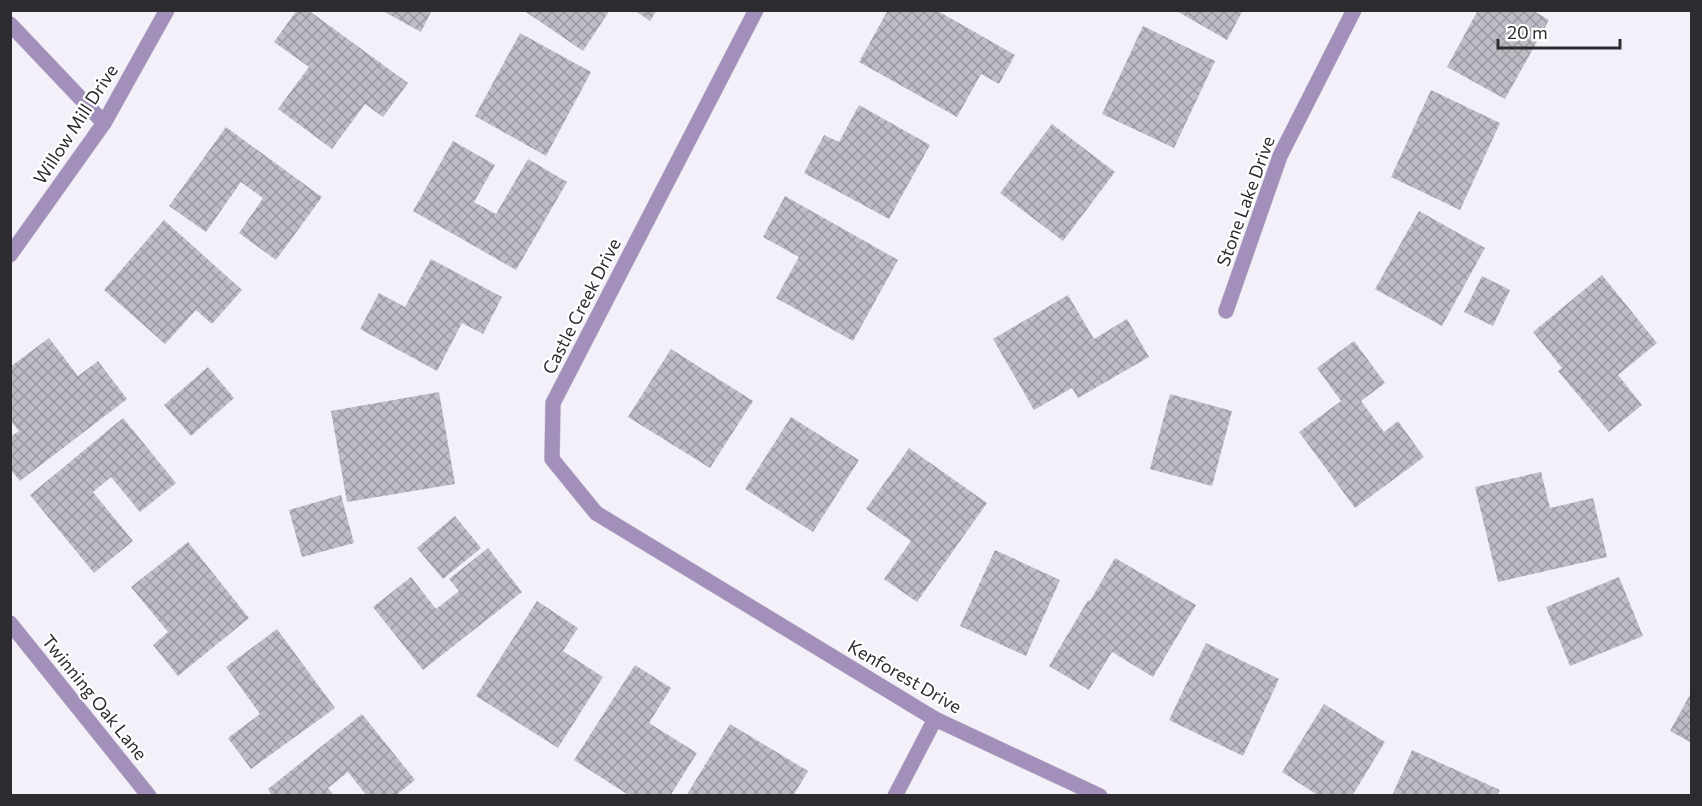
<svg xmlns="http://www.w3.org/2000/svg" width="1702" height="806" font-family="Commissioner,sans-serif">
<defs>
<pattern id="building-cross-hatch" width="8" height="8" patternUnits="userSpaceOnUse" patternTransform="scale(1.5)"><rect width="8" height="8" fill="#c0bcc6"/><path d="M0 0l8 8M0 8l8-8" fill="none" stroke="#9c99a1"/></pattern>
</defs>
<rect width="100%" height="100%" fill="#f4f0fa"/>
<g fill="url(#building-cross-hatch)">
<path d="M 297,10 L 308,10 L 408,83 L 383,117 L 365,104 L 332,149 L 278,109 L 309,67 L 274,42 Z"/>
<path d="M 381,10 L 432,10 L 421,32 Z"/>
<path d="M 523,10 L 610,10 L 583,51 Z"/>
<path d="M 634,10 L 657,10 L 650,21 Z"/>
<path d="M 888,10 L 936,10 L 1015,55 L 999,84 L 981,74 L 957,117 L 859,62 Z"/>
<path d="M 1175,10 L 1243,10 L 1227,40 Z"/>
<path d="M 1478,10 L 1532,10 L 1549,20 L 1505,99 L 1447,67 Z"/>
<path d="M 1143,26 L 1215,61 L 1174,148 L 1102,114 Z"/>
<path d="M 520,33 L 591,72 L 546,156 L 475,116 Z"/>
<path d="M 1431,90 L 1500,123 L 1460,210 L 1391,177 Z"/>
<path d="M 859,105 L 930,145 L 889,219 L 804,173 L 824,135 L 839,142 Z"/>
<path d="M 1052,124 L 1115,172 L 1063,241 L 1000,193 Z"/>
<path d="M 226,127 L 322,197 L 276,260 L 239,233 L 263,198 L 241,182 L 206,232 L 169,206 Z"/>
<path d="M 453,141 L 495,165 L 474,202 L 496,214 L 528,159 L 567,182 L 516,270 L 413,211 Z"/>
<path d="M 785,196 L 898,260 L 853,341 L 776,298 L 799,257 L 763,237 Z"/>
<path d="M 1419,211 L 1485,248 L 1442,326 L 1375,289 Z"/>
<path d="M 164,220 L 242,290 L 212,324 L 196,310 L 165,344 L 104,290 Z"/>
<path d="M 431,259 L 502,297 L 483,334 L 462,323 L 437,371 L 360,329 L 379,293 L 405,307 Z"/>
<path d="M 1602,275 L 1657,343 L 1618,375 L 1642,405 L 1609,432 L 1558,371 L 1562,368 L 1533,332 Z"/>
<path d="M 1482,276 L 1510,290 L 1493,326 L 1464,312 Z"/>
<path d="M 1068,295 L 1094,339 L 1127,319 L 1149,357 L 1078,398 L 1072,388 L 1034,410 L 993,339 Z"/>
<path d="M 49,338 L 78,376 L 98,361 L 127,399 L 20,481 L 10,469 L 10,437 L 19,431 L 10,420 L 10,367 Z"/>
<path d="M 1354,341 L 1385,383 L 1361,401 L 1384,432 L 1398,421 L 1424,457 L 1355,508 L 1299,432 L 1341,401 L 1317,368 Z"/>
<path d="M 671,349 L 753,401 L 710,468 L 628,417 Z"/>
<path d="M 208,367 L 234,398 L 191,436 L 164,405 Z"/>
<path d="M 439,392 L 455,484 L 347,502 L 331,411 Z"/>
<path d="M 1170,394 L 1232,411 L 1212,486 L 1150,469 Z"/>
<path d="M 791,417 L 859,460 L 813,532 L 745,489 Z"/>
<path d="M 123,418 L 176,483 L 140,512 L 111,477 L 93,492 L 133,541 L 94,573 L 30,495 Z"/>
<path d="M 909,448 L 987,503 L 917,602 L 884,579 L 911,541 L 866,509 Z"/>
<path d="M 1541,472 L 1550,508 L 1593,498 L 1607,557 L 1498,582 L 1475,487 Z"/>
<path d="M 341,495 L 354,543 L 302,557 L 289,510 Z"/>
<path d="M 455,516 L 481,548 L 443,579 L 417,548 Z"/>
<path d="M 188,542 L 249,618 L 178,676 L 153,645 L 168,632 L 131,587 Z"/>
<path d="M 488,548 L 522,592 L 423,670 L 373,607 L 411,577 L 436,609 L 459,591 L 449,579 Z"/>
<path d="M 995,550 L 1060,580 L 1026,656 L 960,626 Z"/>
<path d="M 1115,558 L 1196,605 L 1153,677 L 1112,652 L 1089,690 L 1049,666 L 1088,600 L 1090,601 Z"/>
<path d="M 1619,577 L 1643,636 L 1570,666 L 1546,607 Z"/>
<path d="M 537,601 L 578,628 L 563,651 L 603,677 L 558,748 L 476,696 Z"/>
<path d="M 277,629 L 335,708 L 251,769 L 228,738 L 260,714 L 226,667 Z"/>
<path d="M 1206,643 L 1279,679 L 1243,756 L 1169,720 Z"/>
<path d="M 635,665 L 671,688 L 649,723 L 697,753 L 670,796 L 630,796 L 574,760 Z"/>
<path d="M 1692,691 L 1692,743 L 1670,731 Z"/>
<path d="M 1324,704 L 1385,742 L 1352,796 L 1319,796 L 1282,772 Z"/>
<path d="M 362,714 L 415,780 L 395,796 L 367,796 L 348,772 L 328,788 L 334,796 L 272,796 L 268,789 Z"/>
<path d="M 730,724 L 808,771 L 793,796 L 686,796 Z"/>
<path d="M 1412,750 L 1500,790 L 1497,796 L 1392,796 Z"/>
</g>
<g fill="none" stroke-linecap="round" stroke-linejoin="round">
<defs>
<g id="street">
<path d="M 756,10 L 553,403 L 552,459 L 596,513 L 935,719 L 1100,796"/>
<path d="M 10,24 L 104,123"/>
<path d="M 10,255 L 104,123 L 167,10"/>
<path d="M 1226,311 L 1280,156 L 1354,10"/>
<path d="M 10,623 L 149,796"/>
<path d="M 895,796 L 935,719"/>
</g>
</defs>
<use href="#street" stroke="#d0cdd5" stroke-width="16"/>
<use href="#street" stroke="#a290bb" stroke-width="15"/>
</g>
<g text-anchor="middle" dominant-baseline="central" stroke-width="4.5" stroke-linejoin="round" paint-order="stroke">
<g font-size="18" fill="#2d2b2f" stroke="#fff">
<text transform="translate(75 124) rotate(-57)">Willow Mill Drive</text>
<text transform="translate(1245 201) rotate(-70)">Stone Lake Drive</text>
<text transform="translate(581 306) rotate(-63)">Castle Creek Drive</text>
<text transform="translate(905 676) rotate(30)">Kenforest Drive</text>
<text transform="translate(95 697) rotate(51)">Twinning Oak Lane</text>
</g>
</g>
<rect width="1702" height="806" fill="none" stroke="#2d2b2f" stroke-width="24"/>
<path d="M1498 39v9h122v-9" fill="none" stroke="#2d2b2f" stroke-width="3"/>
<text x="1507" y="39" font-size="18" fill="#2d2b2f" stroke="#ffffff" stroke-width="4.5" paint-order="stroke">20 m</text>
</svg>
